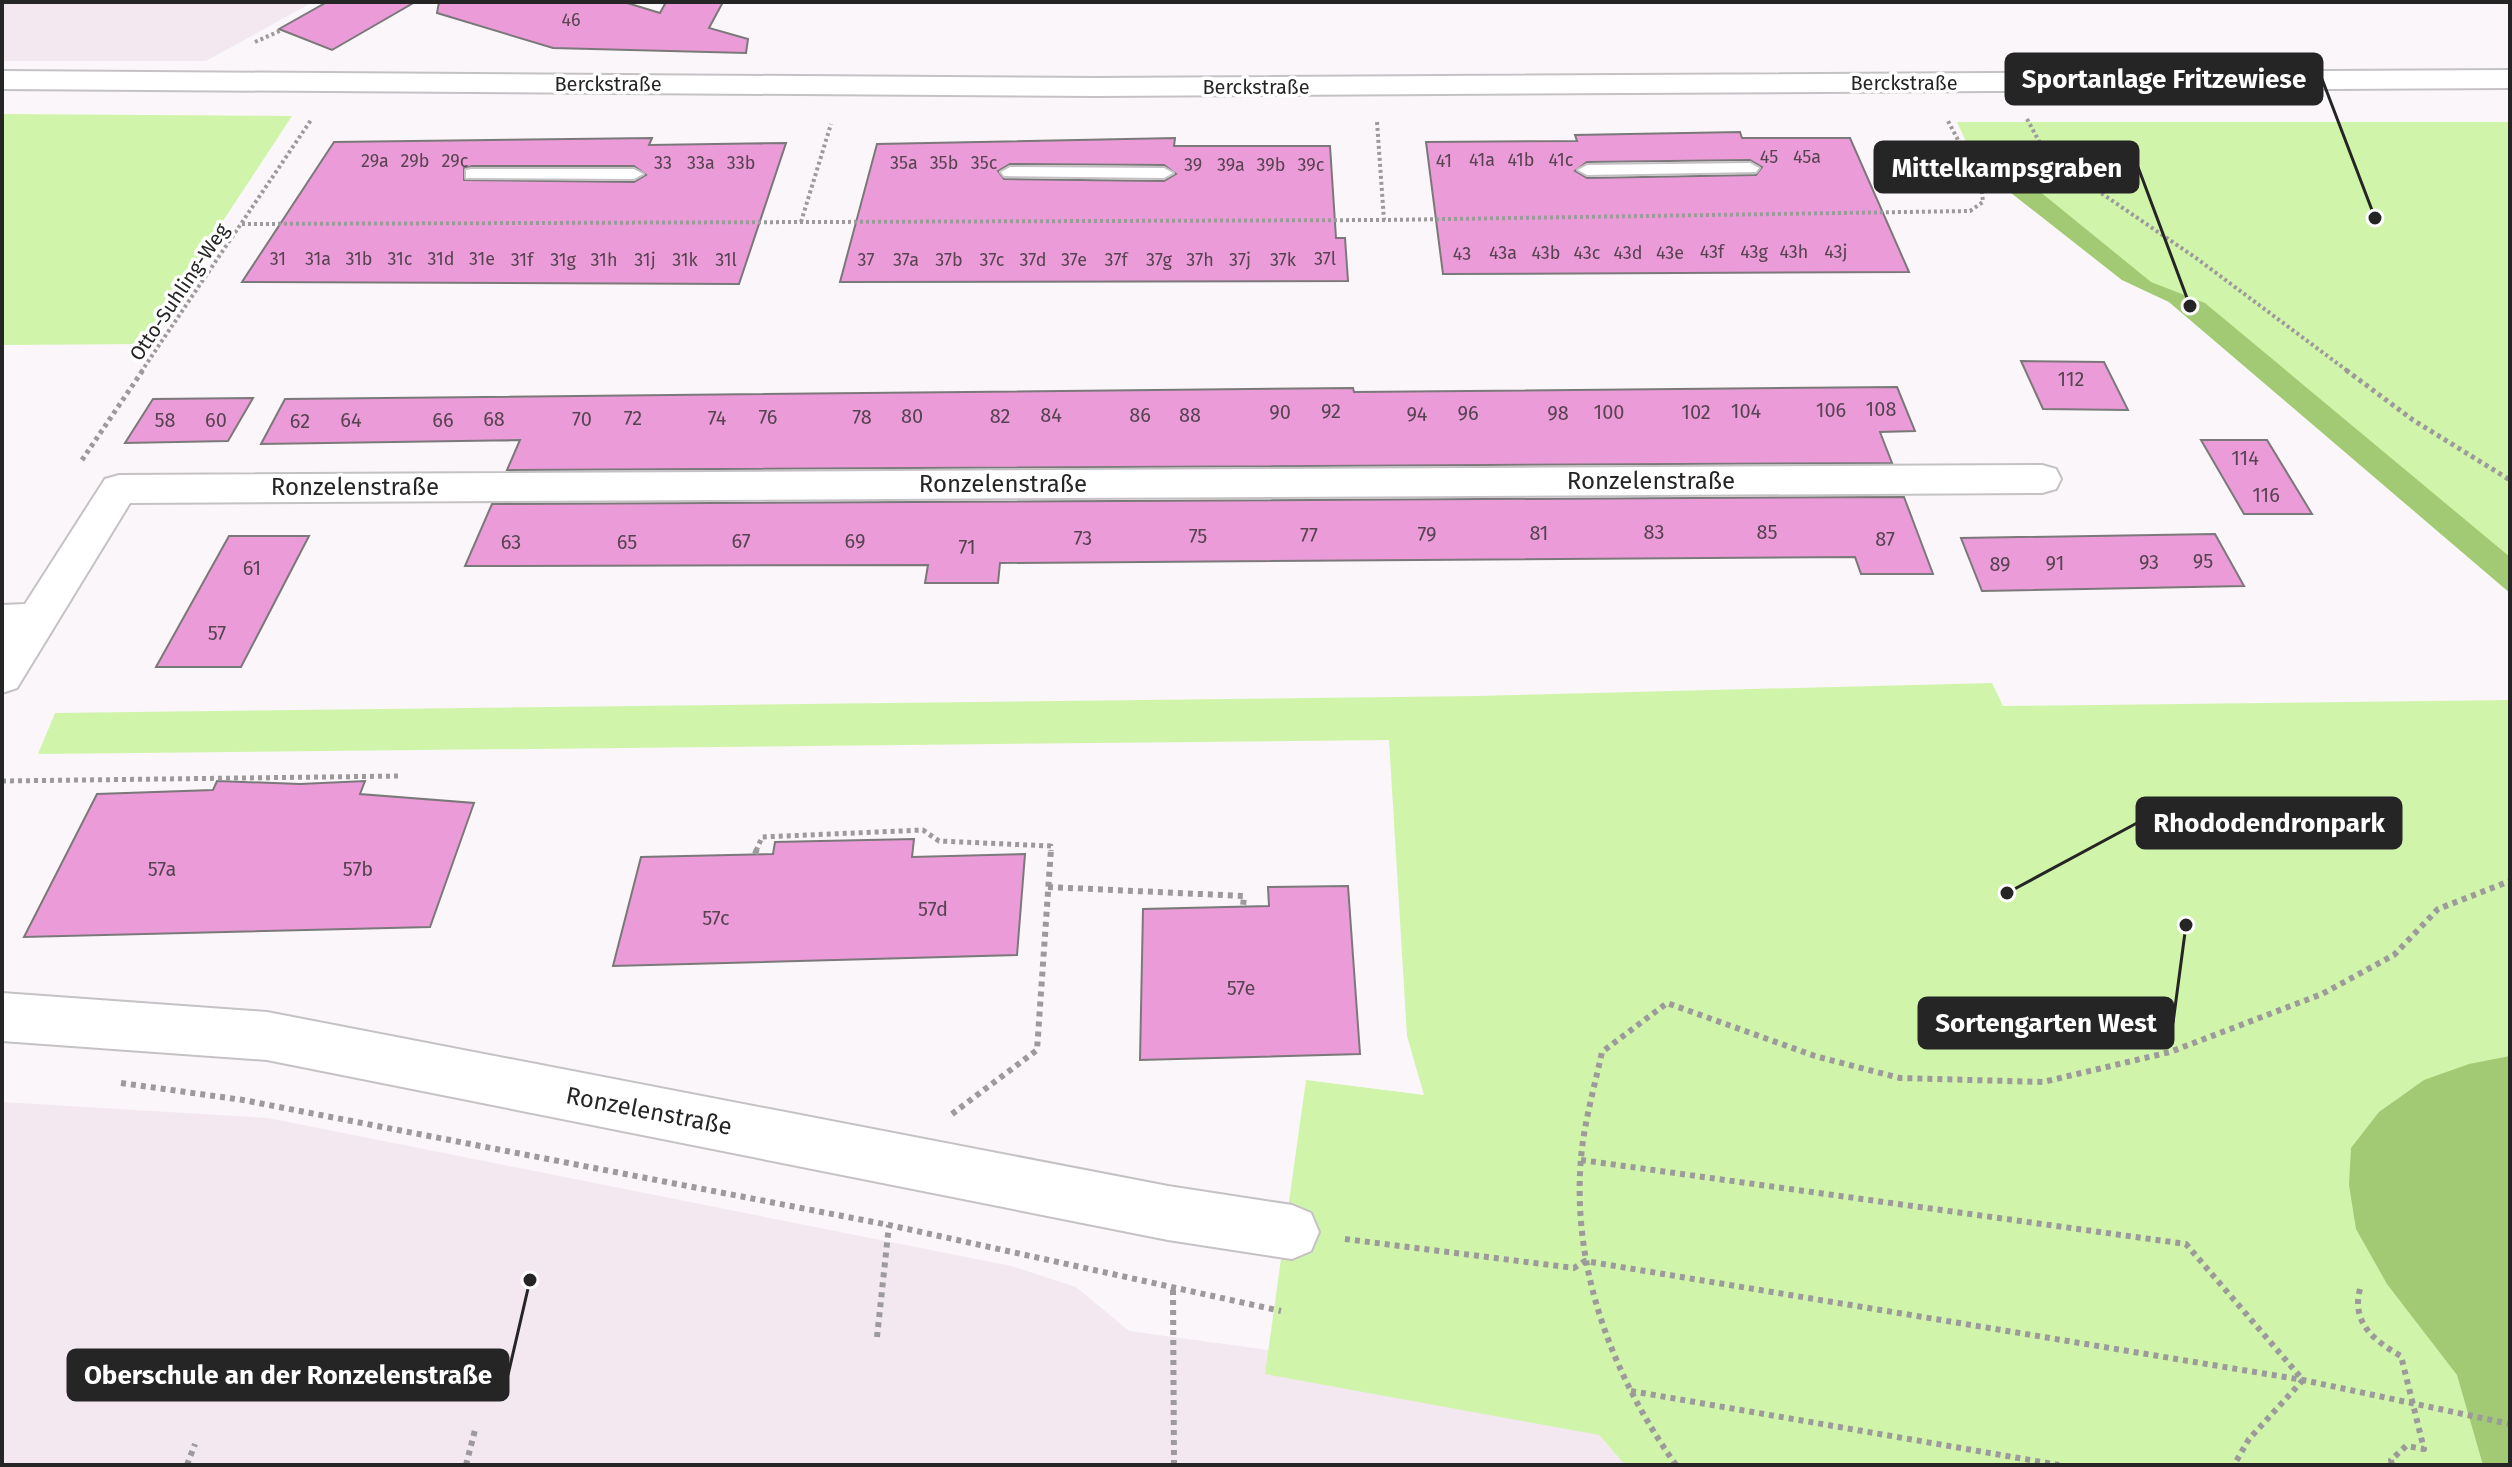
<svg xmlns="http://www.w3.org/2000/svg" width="2512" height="1467" font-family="'Fira Sans',sans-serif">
<rect width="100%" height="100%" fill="#faf6f9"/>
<g fill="#f3e8f0">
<path d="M 2,2 L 313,2 L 206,61 L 2,61 Z"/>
<path d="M 2,1102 L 268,1118 L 1011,1266 L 1076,1287 L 1129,1331 L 1275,1351 L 1571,1403 L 1625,1465 L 2,1465 Z"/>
</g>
<g fill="#d1f4ab">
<path d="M 2,114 L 292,116 L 142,344 L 2,345 Z"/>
<path d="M 1957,122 L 2510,122 L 2510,593 L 2169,302 L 2122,280 L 1987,174 L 1974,159 Z"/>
<path d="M 1992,683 L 2003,706 L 2510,700 L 2510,1465 L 1625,1465 L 1599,1435 L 1265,1374 L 1306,1080 L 1424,1095 L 1407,1036 L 1389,740 L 38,754 L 55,713 L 1478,696 Z"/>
</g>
<g fill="#a2c974">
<path d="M 1969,147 L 1987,151 L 2006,164 L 2151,282 L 2205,303 L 2510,557 L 2510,593 L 2169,302 L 2122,280 L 1987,174 Z"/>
<path d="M 2510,1056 L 2510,1465 L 2483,1465 L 2457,1375 L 2387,1284 L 2356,1229 L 2349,1185 L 2351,1148 L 2379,1112 L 2424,1080 L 2469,1064 Z"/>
</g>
<g fill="#eb9cd8" stroke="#7b787a" stroke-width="2" fill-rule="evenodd">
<path d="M 327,2 L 415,2 L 332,50 L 279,29 Z"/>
<path d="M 439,2 L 624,2 L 660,13 L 666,2 L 723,2 L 709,28 L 748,39 L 746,53 L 553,48 L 437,13 Z"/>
<path d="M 1740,132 L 1742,138 L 1850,138 L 1909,272 L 1443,274 L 1426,142 L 1577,141 L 1575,135 ZM 1750,160 L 1762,167 L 1756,175 L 1587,178 L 1575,171 L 1587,162 Z"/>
<path d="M 652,138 L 649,145 L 786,143 L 739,284 L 242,282 L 334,142 ZM 472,166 L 634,166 L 646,175 L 634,182 L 464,180 L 464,168 Z"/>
<path d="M 1175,138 L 1174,146 L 1330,146 L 1336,238 L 1345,238 L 1348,281 L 840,282 L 877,144 ZM 1010,164 L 1164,165 L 1176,174 L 1164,181 L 1004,179 L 998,171 Z"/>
<path d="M 2021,361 L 2104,362 L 2128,410 L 2043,409 Z"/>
<path d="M 1897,387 L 1915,431 L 1880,432 L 1892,463 L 507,470 L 520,440 L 261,444 L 285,399 L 1353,388 L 1354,392 Z"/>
<path d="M 253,398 L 228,441 L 125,443 L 153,399 Z"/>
<path d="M 2201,440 L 2267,440 L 2312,514 L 2244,514 Z"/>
<path d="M 1904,497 L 1933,574 L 1861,574 L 1855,557 L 1000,563 L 998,583 L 925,583 L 928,565 L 465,566 L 492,504 Z"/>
<path d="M 2215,534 L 2244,586 L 1982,591 L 1961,538 Z"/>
<path d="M 229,536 L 309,536 L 241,667 L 156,667 Z"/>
<path d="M 217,781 L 300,784 L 365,781 L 360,794 L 474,803 L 430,927 L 24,937 L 97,794 L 213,790 Z"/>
<path d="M 914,839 L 912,857 L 1025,854 L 1017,955 L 613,966 L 641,857 L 773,854 L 775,842 Z"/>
<path d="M 1348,886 L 1360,1054 L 1140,1060 L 1143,909 L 1269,906 L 1268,887 Z"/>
</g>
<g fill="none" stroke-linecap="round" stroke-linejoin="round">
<defs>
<g id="lane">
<path d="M 1750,163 L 1759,168 L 1756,172 L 1587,175 L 1578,170 L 1587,165 Z"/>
<path d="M 1010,167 L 1164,168 L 1173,173 L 1164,178 L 1004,176 L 1001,172 Z"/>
<path d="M 472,169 L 634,169 L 643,174 L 634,179 L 466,178 L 466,170 Z"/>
</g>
<g id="street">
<path d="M 2510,70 L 2510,88 L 1096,96 L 2,89 L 2,71 L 1096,78 Z"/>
<path d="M 2042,465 L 2056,469 L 2061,479 L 2056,489 L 2042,493 L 130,503 L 17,688 L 2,693 L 2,605 L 25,604 L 105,479 L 119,475 Z"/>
<path d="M 2,993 L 267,1012 L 1168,1186 L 1292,1205 L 1311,1213 L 1319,1232 L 1311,1251 L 1292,1259 L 1168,1240 L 267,1060 L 2,1041 Z"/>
</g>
</defs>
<use href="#lane" stroke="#c5c2c5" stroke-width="4"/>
<use href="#street" stroke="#c5c2c5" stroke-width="4"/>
<g stroke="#9d9a9c" stroke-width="4" stroke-dasharray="3 3" stroke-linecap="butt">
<path d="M 255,42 L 282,30"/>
<path d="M 2027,119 L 2047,156 L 2196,258 L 2349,372"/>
<path d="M 1377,122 L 1384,220"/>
<path d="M 801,222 L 831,124"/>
<path d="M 242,224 L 1384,220 L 1970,211 L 1983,202 L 1981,184 L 1947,119"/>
<path d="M 141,372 L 311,120"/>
</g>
<g stroke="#9d9a9c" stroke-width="5" stroke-dasharray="4 4" stroke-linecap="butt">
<path d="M 2346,370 L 2413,420 L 2510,480"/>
<path d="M 82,460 L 143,370"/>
<path d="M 2,781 L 401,776"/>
<path d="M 756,851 L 762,837 L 923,830 L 939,841 L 1051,846 L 1051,851"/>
</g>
<g stroke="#9d9a9c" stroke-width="6" stroke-dasharray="5 5" stroke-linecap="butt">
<path d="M 755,854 L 757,849"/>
<path d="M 1048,887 L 1244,896 L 1243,907"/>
<path d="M 121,1083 L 243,1100 L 889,1225 L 1281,1311"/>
<path d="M 952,1114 L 1037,1050 L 1051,849"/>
<path d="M 1581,1160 L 2186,1244 L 2303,1380 L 2249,1439 L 2234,1465"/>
<path d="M 1345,1239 L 1574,1268 L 1585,1261 L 2303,1380 L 2510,1424"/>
<path d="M 2360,1289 C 2351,1322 2374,1341 2401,1356 L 2424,1449 L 2406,1446 L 2391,1460 L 2392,1465"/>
<path d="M 1173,1290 L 1174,1465"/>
<path d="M 877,1337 L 889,1225"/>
<path d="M 1631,1391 L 2059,1465"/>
<path d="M 187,1465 L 195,1444"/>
<path d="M 466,1465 L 475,1430"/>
<path d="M 1676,1465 C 1611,1374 1569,1262 1582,1148 C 1586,1116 1595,1084 1602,1052 L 1667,1003 L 1815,1056 L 1900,1078 L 2043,1082 L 2170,1052 L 2322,994 L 2394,955 L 2438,909 L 2510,881"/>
</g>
<use href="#lane" fill="#fff" fill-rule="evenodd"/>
<use href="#street" fill="#fff" fill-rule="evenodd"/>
</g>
<g text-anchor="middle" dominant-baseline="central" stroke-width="7" stroke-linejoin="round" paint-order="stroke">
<g font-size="18" fill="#574352">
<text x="571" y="20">46</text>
<text x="1769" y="157">45</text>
<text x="1807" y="157">45a</text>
<text x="1482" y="160">41a</text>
<text x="1521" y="160">41b</text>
<text x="1561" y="160">41c</text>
<text x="375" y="161">29a</text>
<text x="415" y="161">29b</text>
<text x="455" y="161">29c</text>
<text x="1444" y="161">41</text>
<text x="663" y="163">33</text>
<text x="701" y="163">33a</text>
<text x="741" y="163">33b</text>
<text x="904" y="163">35a</text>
<text x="944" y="163">35b</text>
<text x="984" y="163">35c</text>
<text x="1193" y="165">39</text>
<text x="1231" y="165">39a</text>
<text x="1271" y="165">39b</text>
<text x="1311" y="165">39c</text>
<text x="1712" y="252">43f</text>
<text x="1754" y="252">43g</text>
<text x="1794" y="252">43h</text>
<text x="1836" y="252">43j</text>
<text x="1503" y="253">43a</text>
<text x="1546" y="253">43b</text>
<text x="1587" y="253">43c</text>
<text x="1628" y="253">43d</text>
<text x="1670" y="253">43e</text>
<text x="1462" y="254">43</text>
<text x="278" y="259">31</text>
<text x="318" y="259">31a</text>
<text x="359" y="259">31b</text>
<text x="400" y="259">31c</text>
<text x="441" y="259">31d</text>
<text x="482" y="259">31e</text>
<text x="1325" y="259">37l</text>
<text x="522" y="260">31f</text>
<text x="563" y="260">31g</text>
<text x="604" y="260">31h</text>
<text x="645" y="260">31j</text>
<text x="685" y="260">31k</text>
<text x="726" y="260">31l</text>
<text x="866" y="260">37</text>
<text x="906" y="260">37a</text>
<text x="949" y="260">37b</text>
<text x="992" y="260">37c</text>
<text x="1033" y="260">37d</text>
<text x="1074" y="260">37e</text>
<text x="1116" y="260">37f</text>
<text x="1159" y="260">37g</text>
<text x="1200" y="260">37h</text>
<text x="1240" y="260">37j</text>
<text x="1283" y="260">37k</text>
</g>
<g font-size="20" fill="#262526" stroke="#fff">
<text x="1904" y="83">Berckstraße</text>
<text x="608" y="84">Berckstraße</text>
<text x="1256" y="87">Berckstraße</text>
<text transform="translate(179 292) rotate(-56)">Otto-Suhling-Weg</text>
</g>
<g font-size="20" fill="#574352">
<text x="2071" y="379">112</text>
<text x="1881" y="409">108</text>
<text x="1831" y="410">106</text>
<text x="1331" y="411">92</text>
<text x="1746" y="411">104</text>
<text x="1280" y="412">90</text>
<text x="1609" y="412">100</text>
<text x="1696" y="412">102</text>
<text x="1468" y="413">96</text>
<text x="1558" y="413">98</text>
<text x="1417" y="414">94</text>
<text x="1051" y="415">84</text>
<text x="1140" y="415">86</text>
<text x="1190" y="415">88</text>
<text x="912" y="416">80</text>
<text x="1000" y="416">82</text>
<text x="768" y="417">76</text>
<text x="862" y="417">78</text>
<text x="633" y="418">72</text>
<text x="717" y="418">74</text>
<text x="494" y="419">68</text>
<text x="582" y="419">70</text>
<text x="165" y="420">58</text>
<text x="216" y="420">60</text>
<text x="351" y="420">64</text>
<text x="443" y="420">66</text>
<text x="300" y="421">62</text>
<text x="2245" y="458">114</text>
<text x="2266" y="495">116</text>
<text x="1654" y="532">83</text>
<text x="1767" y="532">85</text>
<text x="1539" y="533">81</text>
<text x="1427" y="534">79</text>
<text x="1309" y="535">77</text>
<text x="1198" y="536">75</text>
<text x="1083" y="538">73</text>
<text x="1885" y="539">87</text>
<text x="741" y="541">67</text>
<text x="855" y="541">69</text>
<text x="511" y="542">63</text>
<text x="627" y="542">65</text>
<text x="967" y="547">71</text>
<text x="2203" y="561">95</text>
<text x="2149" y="562">93</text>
<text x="2055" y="563">91</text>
<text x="2000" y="564">89</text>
<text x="252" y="568">61</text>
<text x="217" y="633">57</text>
<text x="162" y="869">57a</text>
<text x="358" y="869">57b</text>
<text x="933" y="909">57d</text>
<text x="716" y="918">57c</text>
<text x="1241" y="988">57e</text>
</g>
<g font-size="24" fill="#262526" stroke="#fff">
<text x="1651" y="481">Ronzelenstraße</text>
<text x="1003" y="484">Ronzelenstraße</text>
<text x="355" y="487">Ronzelenstraße</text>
<text transform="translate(649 1111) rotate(11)">Ronzelenstraße</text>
</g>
</g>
<path fill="none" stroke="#262526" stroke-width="3" d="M2375 218L2322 79M2190 306L2138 167M2007 893L2137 823M2186 925L2173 1023M530 1280L508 1375"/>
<g fill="#262526" stroke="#fff" stroke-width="3">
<circle cx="2375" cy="218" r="8"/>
<circle cx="2190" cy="306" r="8"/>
<circle cx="2007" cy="893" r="8"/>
<circle cx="2186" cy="925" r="8"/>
<circle cx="530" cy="1280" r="8"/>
</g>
<g fill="#262526" stroke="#262526" stroke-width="3">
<rect x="2006" y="54" width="316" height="50" rx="8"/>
<rect x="1875" y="142" width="263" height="50" rx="8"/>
<rect x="2137" y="798" width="264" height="50" rx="8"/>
<rect x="1919" y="998" width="254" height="50" rx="8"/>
<rect x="68" y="1350" width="440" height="50" rx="8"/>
</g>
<g font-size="26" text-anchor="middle" font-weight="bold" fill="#fff">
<text x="2164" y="88">Sportanlage Fritzewiese</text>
<text x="2007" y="177">Mittelkampsgraben</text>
<text x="2269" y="832">Rhododendronpark</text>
<text x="2046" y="1032">Sortengarten West</text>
<text x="288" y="1384">Oberschule an der Ronzelenstraße</text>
</g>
<rect width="2512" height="1467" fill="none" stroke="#262526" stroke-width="8"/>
</svg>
